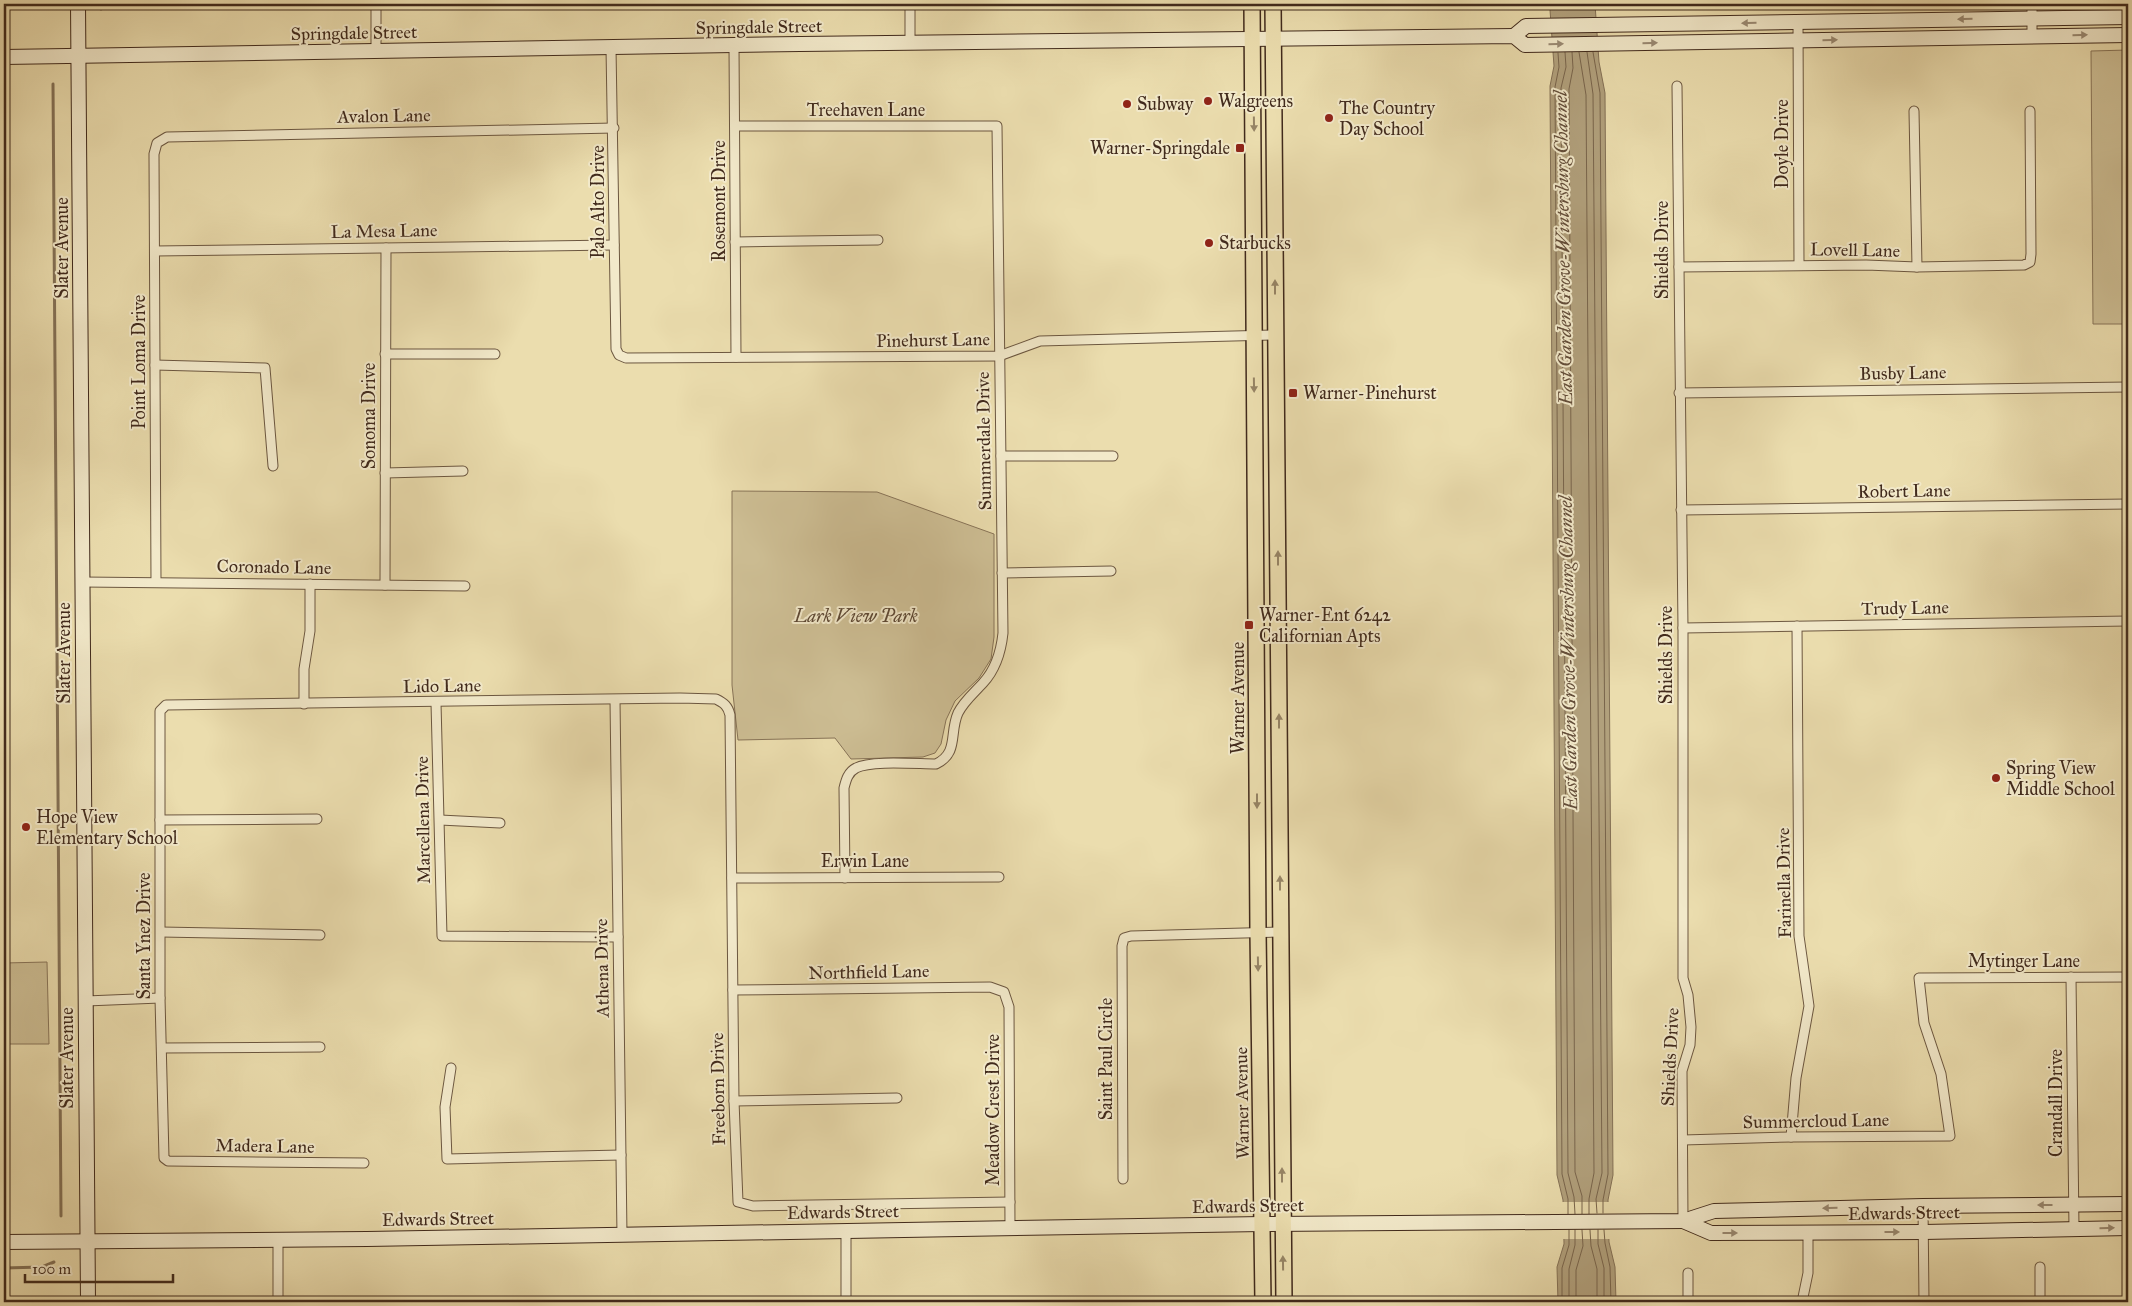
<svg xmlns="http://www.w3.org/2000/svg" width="2132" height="1306" font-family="'IM FELL Great Primer',serif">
<rect width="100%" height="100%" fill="#ebddae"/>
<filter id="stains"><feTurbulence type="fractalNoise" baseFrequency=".004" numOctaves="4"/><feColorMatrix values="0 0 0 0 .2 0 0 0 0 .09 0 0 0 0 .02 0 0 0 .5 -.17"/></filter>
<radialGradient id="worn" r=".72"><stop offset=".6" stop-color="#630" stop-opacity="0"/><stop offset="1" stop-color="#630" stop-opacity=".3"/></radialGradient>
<g fill="#cebf95" stroke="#887458">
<path d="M 2128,50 L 2128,324 L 2093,324 L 2091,51 Z"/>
<path d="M 732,491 L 877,492 L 994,534 L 994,637 L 991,659 L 979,678 L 955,701 L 946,720 L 941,744 L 935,753 L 923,757 L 851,759 L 835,738 L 738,740 L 732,685 Z"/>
<path d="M 47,962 L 49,1044 L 4,1044 L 4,963 Z"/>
</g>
<path fill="#b1a07c" stroke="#847156" d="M 1548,4 L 1595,4 L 1599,62 L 1605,93 L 1613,1175 L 1608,1200 L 1609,1242 L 1615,1267 L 1616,1302 L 1558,1302 L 1557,1267 L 1564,1244 L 1563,1200 L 1557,1175 L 1550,86 L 1554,66 L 1550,10 Z"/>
<path fill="#ebddae" d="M 1561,1202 L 1610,1202 L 1612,1239 L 1561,1239 Z"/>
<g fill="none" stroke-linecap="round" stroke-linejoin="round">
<g stroke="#79654c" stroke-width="1">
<path d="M 1565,52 L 1566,67 L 1561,88 L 1568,1173 L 1574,1197 L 1575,1214"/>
<path d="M 1572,52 L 1573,68 L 1569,89 L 1575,1172 L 1582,1196 L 1582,1214"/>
<path d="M 1579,52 L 1586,95 L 1594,1173 L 1589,1199 L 1589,1214"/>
<path d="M 1587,52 L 1593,94 L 1602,1173 L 1596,1199 L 1597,1213"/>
<path d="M 1593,52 L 1600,93 L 1608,1174 L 1603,1200 L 1603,1213"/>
<path d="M 1558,53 L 1559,67 L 1555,87 L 1562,1174 L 1568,1199 L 1568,1214"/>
<path d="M 1590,1230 L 1591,1246 L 1597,1269 L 1597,1302"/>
<path d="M 1598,1230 L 1598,1244 L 1604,1268 L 1604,1302"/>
<path d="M 1604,1230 L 1605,1243 L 1610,1267 L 1611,1302"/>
<path d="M 1562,1302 L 1562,1268 L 1569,1245 L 1569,1230"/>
<path d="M 1569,1302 L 1569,1269 L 1575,1245 L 1575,1230"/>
<path d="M 1576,1302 L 1576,1270 L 1583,1246 L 1582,1230"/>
</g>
<g stroke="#847156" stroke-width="3">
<path d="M 101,4 L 101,9"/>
<path d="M 53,84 L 61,1216"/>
<path d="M 4,1268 L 42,1267 L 54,1262"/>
</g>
<defs>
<g id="street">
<path d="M 376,4 L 376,51"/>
<path d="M 910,4 L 910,43"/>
<path d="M 2032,4 L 2032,36"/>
<path d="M 1798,22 L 1799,265"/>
<path d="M 734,46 L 736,357"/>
<path d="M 611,48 L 616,349 L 619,355 L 626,358 L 999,356 L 1040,341 L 1275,335"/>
<path d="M 1677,86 L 1683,628 L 1683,978 L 1688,995 L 1691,1027 L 1690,1045 L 1682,1071 L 1683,1221"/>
<path d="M 1914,111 L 1917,267"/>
<path d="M 735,126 L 997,126 L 1003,633 C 1001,652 996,669 983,683 C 974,693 964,701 958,713 C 949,733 959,753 936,764 C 917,764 871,760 856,768 C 848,772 846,780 844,788 L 845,878"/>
<path d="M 735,242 L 878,240"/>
<path d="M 155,251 L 614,245"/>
<path d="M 1679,267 L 1866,265 L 1917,267 L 2024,265 L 2030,262 L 2031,254 L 2030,111"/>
<path d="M 385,354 L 495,354"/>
<path d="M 155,365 L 265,368 L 273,466"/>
<path d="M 1679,393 L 2128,387"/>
<path d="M 1001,456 L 1113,456"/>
<path d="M 385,473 L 463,471"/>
<path d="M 1681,510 L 2128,504"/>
<path d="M 1002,573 L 1111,571"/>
<path d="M 82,582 L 465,586"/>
<path d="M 156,582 L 154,154 L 157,143 L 167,137 L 614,128"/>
<path d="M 385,585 L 386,248"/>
<path d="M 1683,628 L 2128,621"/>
<path d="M 615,700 L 622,1235"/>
<path d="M 436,703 L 442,936 L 618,937"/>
<path d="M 304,704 L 304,669 L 310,631 L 310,584"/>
<path d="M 160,820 L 317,819"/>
<path d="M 440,820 L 500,823"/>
<path d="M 732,878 L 999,877"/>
<path d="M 161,932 L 320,935"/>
<path d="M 2071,977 L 2074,1229"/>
<path d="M 733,990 L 990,987 L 1004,992 L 1009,1007 L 1010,1229"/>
<path d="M 86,1001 L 160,998"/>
<path d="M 162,1048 L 320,1047"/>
<path d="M 451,1068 L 445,1107 L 447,1159 L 621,1155"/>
<path d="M 734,1101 L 897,1098"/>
<path d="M 1791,1137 L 1796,1078 L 1809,1006 L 1799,936 L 1797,626"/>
<path d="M 1683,1140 L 1791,1137 L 1950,1136 L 1941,1074 L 1924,1023 L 1919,978 L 2128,977"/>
<path d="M 364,1163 L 168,1161 L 164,1158 L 160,998 L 160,711 L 166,705 L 680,698 L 716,699 C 724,703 728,706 730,715 L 734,1101 L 738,1202 L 753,1206 L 1010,1202"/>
<path d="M 1123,1179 L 1122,946 L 1124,938 L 1131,936 L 1280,932"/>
<path d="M 1923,1206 L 1924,1302"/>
<path d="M 846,1230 L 846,1302"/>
<path d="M 278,1239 L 278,1302"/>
<path d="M 2040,1267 L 2040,1302"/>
<path d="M 1688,1273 L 1688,1302"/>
<path d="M 1802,1302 L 1808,1273 L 1808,1233"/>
</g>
<g id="secondary">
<path d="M 78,4 L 88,1302"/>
<path d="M 1514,36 L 1526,26 L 2128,17"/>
<path d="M 4,57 L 800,44 L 1514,36 L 1525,45 L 2128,35"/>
<path d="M 1683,1221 L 1711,1233 L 1924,1232 L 2128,1228"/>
<path d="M 4,1242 L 367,1239 L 1262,1224 L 1683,1221 L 1714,1211 L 1923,1206 L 2128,1204"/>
</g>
<g id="primary">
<path d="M 1252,4 L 1258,932 L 1263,1302"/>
<path d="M 1273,4 L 1284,1302"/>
</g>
</defs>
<use href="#street" stroke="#6c5740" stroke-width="11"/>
<use href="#secondary" stroke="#412a1c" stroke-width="16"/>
<use href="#primary" stroke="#412a1c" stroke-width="18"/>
<use href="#street" stroke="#f2e9ca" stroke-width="9"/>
<use href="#secondary" stroke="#f2e9ca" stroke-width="14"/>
<use href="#primary" stroke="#ebddae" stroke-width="15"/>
</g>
<defs><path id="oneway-solid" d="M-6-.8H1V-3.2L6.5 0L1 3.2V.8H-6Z" transform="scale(1.25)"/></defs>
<g fill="#9a8a73">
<use href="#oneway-solid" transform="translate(1965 19) rotate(179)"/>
<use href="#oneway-solid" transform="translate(1749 23) rotate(179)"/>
<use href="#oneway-solid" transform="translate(2080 35) rotate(-1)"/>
<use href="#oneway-solid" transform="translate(1830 40) rotate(-1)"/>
<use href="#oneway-solid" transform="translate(1650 43) rotate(-1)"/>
<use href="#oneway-solid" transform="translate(1556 44) rotate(-1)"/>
<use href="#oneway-solid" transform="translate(2045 1205) rotate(180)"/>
<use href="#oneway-solid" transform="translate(1830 1208) rotate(179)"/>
<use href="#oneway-solid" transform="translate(2107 1228) rotate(-1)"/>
<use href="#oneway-solid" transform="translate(1892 1232)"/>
<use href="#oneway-solid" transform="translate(1730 1233)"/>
</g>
<g fill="#968465">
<use href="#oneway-solid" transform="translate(1254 124) rotate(89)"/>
<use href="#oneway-solid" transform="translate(1275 287) rotate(-90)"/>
<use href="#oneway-solid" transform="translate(1254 385) rotate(89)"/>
<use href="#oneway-solid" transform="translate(1278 558) rotate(-90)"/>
<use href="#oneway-solid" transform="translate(1279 721) rotate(-90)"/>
<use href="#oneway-solid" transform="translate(1257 801) rotate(90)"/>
<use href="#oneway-solid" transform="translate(1280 883) rotate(-90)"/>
<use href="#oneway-solid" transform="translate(1258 964) rotate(89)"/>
<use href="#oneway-solid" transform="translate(1282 1175) rotate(-90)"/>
<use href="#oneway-solid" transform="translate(1283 1263) rotate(-91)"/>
</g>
<g fill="#8f2418" stroke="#f2e9ca" stroke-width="2">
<circle cx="1208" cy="101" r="5"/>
<circle cx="1127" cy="104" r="5"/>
<circle cx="1329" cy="118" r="5"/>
<rect x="1235" y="143" width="10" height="10" rx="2.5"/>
<circle cx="1209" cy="243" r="5"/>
<rect x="1288" y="388" width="10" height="10" rx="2.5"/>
<rect x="1244" y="620" width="10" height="10" rx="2.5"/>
<circle cx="1996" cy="778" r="5"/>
<circle cx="26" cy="827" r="5"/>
</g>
<g text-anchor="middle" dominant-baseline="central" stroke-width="4" stroke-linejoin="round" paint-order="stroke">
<g font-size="18" fill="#412a1c" stroke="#f2e9ca">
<text transform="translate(759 27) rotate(-1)">Springdale Street</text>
<text transform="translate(354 33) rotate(-1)">Springdale Street</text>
<text x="866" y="110">Treehaven Lane</text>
<text transform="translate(384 116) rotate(-1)">Avalon Lane</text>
<text transform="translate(1782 144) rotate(-90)">Doyle Drive</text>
<text transform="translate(719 201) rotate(-90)">Rosemont Drive</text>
<text transform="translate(598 202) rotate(-90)">Palo Alto Drive</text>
<text transform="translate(384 231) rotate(-1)">La Mesa Lane</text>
<text transform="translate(62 248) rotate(-90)">Slater Avenue</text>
<text transform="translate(1662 250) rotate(-90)">Shields Drive</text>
<text transform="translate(1855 250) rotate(1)">Lovell Lane</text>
<text transform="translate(933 340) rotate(-1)">Pinehurst Lane</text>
<text transform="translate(139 362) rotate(-90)">Point Loma Drive</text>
<text transform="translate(1903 373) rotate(-1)">Busby Lane</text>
<text transform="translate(369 416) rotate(-90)">Sonoma Drive</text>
<text transform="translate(984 441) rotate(-91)">Summerdale Drive</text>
<text transform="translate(1904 491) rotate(-1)">Robert Lane</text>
<text transform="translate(274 567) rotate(1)">Coronado Lane</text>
<text transform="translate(1905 608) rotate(-1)">Trudy Lane</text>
<text transform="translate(64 653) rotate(-90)">Slater Avenue</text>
<text transform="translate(1666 655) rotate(-90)">Shields Drive</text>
<text transform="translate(442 686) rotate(-1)">Lido Lane</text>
<text transform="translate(1238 698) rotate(-90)">Warner Avenue</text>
<text transform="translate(423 820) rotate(-91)">Marcellena Drive</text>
<text x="865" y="861">Erwin Lane</text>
<text transform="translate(1784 883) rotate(-91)">Farinella Drive</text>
<text transform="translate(144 936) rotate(-90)">Santa Ynez Drive</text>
<text x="2024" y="961">Mytinger Lane</text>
<text transform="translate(602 968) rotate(-91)">Athena Drive</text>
<text transform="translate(869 972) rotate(-1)">Northfield Lane</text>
<text transform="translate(1670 1057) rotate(-87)">Shields Drive</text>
<text transform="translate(67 1058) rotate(-90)">Slater Avenue</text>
<text transform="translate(1106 1059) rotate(-90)">Saint Paul Circle</text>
<text transform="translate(718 1089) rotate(-91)">Freeborn Drive</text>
<text transform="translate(1242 1103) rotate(-91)">Warner Avenue</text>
<text transform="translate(2056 1103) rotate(-90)">Crandall Drive</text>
<text transform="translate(993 1110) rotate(-90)">Meadow Crest Drive</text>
<text transform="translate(1816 1121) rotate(-1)">Summercloud Lane</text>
<text transform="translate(265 1146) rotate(1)">Madera Lane</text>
<text transform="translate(1248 1206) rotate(-1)">Edwards Street</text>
<text transform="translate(843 1212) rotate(-1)">Edwards Street</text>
<text transform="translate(1904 1213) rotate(-1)">Edwards Street</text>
<text transform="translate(438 1219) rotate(-1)">Edwards Street</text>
</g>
<g font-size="18" fill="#412a1c" stroke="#f2e9ca" text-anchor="start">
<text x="1218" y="101">Walgreens</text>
<text x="1137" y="104">Subway</text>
<text x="1339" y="108">The Country<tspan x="1339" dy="21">Day School</tspan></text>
<text x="1230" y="148" text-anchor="end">Warner-Springdale</text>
<text x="1219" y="243">Starbucks</text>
<text x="1303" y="393">Warner-Pinehurst</text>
<text x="1259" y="615">Warner-Ent 6242<tspan x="1259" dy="21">Californian Apts</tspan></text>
<text x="2006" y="768">Spring View<tspan x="2006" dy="21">Middle School</tspan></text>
<text x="36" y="817">Hope View<tspan x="36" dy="21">Elementary School</tspan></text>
</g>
<g font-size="18" font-style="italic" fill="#5d4834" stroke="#f2e9ca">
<text x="856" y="616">Lark View Park</text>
</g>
<g font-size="19" font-style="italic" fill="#634d39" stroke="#f2e9ca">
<text transform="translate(1563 248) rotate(-91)">East Garden Grove-Wintersburg Channel</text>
<text transform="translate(1568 653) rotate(-91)">East Garden Grove-Wintersburg Channel</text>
</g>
</g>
<rect width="2132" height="1306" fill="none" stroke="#ebddae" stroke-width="20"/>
<rect x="5" y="5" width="2122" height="1296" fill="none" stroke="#412a1c" stroke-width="2.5"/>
<rect x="10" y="10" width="2112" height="1286" fill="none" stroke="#412a1c"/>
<path d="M25 1274v8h148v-8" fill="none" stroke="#412a1c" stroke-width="2.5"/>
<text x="32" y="1274" font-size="15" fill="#412a1c" stroke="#f2e9ca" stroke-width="4" paint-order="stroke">100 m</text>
<rect width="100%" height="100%" filter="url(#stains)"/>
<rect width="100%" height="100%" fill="url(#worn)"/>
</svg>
